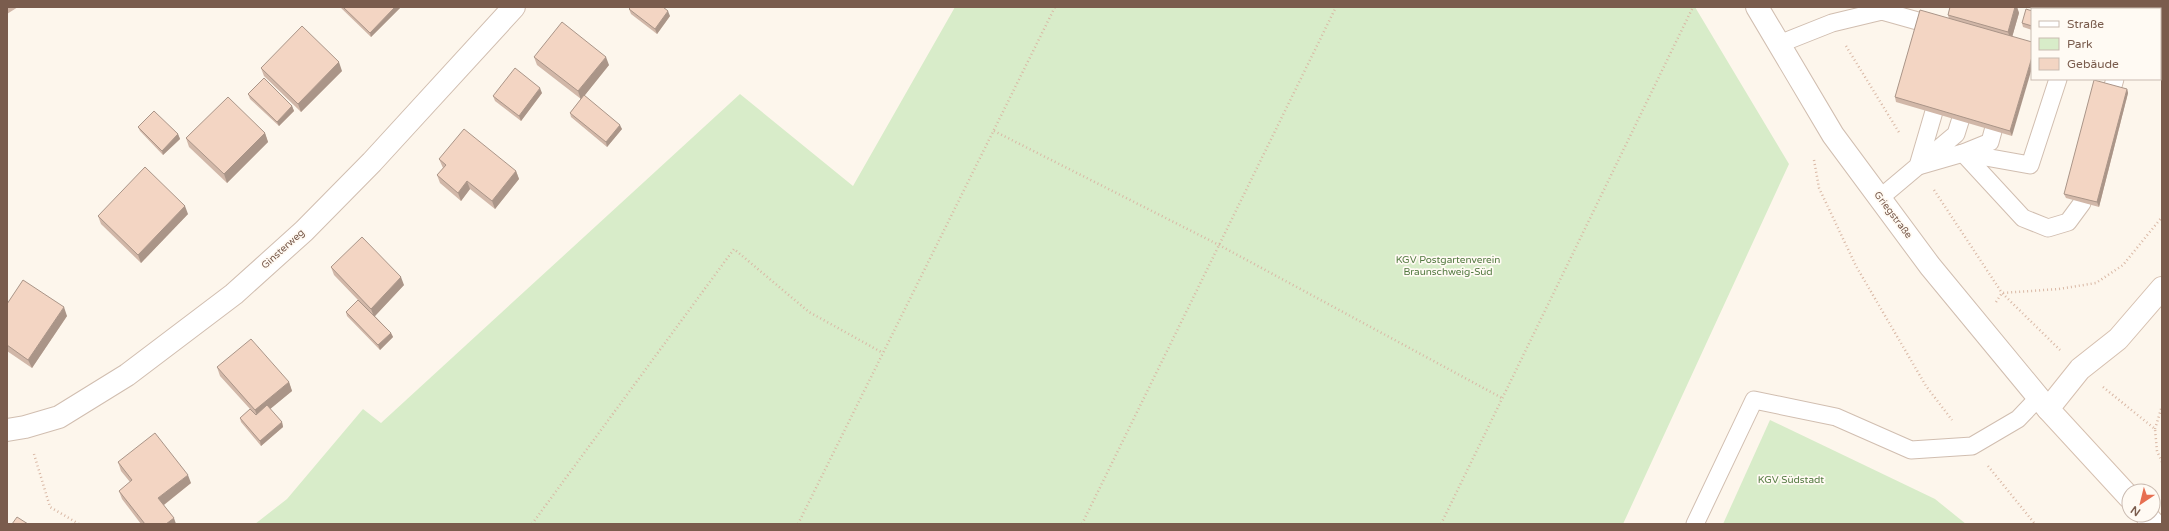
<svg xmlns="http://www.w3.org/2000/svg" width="2169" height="531" font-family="'Varela Round',sans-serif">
<rect width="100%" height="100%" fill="#fdf6ec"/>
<g fill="#d8ecc9">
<path d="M 955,7 L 1695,7 L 1789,164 L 1623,524 L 255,524 L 287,499 L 363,409 L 381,423 L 740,94 L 853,186 Z"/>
<path d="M 2027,7 L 2162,7 L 2162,49 L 2160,49 L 2160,9 L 2034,9 Z"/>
<path d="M 1770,420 L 1935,499 L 1966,524 L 1723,524 Z"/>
</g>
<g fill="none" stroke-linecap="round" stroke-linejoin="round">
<defs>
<g id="service">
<path d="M 1779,44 L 1832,23 L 1882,11 L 1939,27"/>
<path d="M 2058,79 L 2030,165 L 1963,153 L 2023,218 L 2048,228 L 2068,222 L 2082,203"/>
<path d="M 2112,89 L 2115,79"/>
<path d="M 1967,99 L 1956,134 L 1918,166 L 1963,153 L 1990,142 L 1999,109"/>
<path d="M 1880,198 L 1918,166 L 1940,91"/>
<path d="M 1695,524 L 1754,400 L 1836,417 L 1911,450 L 1972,446 L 2018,419 L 2038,398"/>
</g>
<path id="minor" d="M 7,430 L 25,427 L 59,417 L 127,375 L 234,294 L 304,231 L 372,162 L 514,7"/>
<path id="tertiary" d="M 1757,7 L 1833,135 L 1930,266 L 2048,409"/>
<g id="secondary">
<path d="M 2129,497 L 2048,409 L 2080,369 L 2118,339 L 2162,288"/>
<path d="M 2146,515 L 2154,524"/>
</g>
</defs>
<use href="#service" stroke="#d1beb0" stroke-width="19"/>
<use href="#minor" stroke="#d1beb0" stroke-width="24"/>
<use href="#tertiary" stroke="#d1beb0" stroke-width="24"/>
<use href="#secondary" stroke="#d6c0b0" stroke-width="24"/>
<g stroke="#d9b8a5" stroke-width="2.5" stroke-dasharray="1 3" stroke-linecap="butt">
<path d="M 1846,46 L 1900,134"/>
<path d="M 2160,70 L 2162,71"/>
<path d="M 994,131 L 1219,245 L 1502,398"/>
<path d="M 1814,160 L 1819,188 L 1856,266 L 1926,386 L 1952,420"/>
<path d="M 1934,190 L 2002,293 L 2060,350"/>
<path d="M 1996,302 L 2002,293 L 2059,289 L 2096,283 L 2123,265 L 2162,217"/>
<path d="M 2103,387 L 2155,429 L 2157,451 L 2162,462"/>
<path d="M 2155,429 L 2162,406"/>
<path d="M 34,454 L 50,507 L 79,524"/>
<path d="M 1988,466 L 2035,524"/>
<path d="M 532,524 L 734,249 L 809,312 L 883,353"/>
<path d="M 798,524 L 1055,7"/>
<path d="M 1082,524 L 1336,7"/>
<path d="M 1441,524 L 1693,7"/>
</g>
<use href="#service" stroke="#fff" stroke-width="17"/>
<use href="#minor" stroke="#fff" stroke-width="22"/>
<use href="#tertiary" stroke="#fff" stroke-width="22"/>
<use href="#secondary" stroke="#fff" stroke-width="22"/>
</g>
<g fill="#d1b7a8">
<path d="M 7,7 L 18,7 L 7,14 Z"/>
<path d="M 340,7 L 401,7 L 371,37 Z"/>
<path d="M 1950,7 L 2017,7 L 2019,13 L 2012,37 L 2012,136 L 1896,102 L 1895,97 L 1949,19 L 1948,15 Z"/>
<path d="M 629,9 L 670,16 L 657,34 L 631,14 Z"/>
<path d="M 2032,11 L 2032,30 L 2023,27 L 2022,23 Z"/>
<path d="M 534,57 L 609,65 L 584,96 L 622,129 L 607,147 L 571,117 L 570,113 L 581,99 L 537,65 Z"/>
<path d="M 261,68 L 342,71 L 301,112 L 264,76 Z"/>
<path d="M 2127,89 L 2128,93 L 2099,207 L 2066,198 L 2064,194 Z"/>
<path d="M 542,93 L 521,121 L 495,101 L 493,96 Z"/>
<path d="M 248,94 L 292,106 L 294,111 L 279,126 L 250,99 Z"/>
<path d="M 138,127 L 178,134 L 180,139 L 163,155 L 140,131 Z"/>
<path d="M 265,133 L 268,142 L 227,183 L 189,147 L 186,138 Z"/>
<path d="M 439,159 L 516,171 L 519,179 L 495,209 L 470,189 L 461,201 L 440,183 L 437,175 L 443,168 Z"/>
<path d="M 188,214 L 141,263 L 101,224 L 98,216 Z"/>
<path d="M 331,267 L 404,285 L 375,316 L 391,333 L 393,337 L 380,350 L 347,316 L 346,312 L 358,300 L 334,275 Z"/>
<path d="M 7,304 L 67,316 L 32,368 L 7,351 Z"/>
<path d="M 217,367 L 289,382 L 292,391 L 270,409 L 282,422 L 283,427 L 261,446 L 241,422 L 240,418 L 250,409 L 220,376 Z"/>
<path d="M 118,462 L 191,483 L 164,505 L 176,524 L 141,524 L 122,499 L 119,491 L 130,482 L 121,471 Z"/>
</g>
<g fill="#aa9588">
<path d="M 395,7 L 401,7 L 371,37 L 370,33 Z"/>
<path d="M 2015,7 L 2017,7 L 2019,13 L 2011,41 L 2008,32 Z"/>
<path d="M 668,11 L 670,16 L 657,34 L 655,29 Z"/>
<path d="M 606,57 L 609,65 L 581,100 L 578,91 Z"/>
<path d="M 2032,57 L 2032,68 L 2012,136 L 2010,131 Z"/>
<path d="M 339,62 L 342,71 L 301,112 L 298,104 Z"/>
<path d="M 540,88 L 542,93 L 521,121 L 519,116 Z"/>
<path d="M 2127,89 L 2128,93 L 2099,207 L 2097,202 Z"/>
<path d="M 292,106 L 294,111 L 279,126 L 277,122 Z"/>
<path d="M 620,125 L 622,129 L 607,147 L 606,142 Z"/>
<path d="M 265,133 L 268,142 L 227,183 L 224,174 Z"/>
<path d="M 178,134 L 180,139 L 163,155 L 162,151 Z"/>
<path d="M 516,171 L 519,179 L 495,209 L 492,201 Z"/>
<path d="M 467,181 L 470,189 L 461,201 L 458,193 Z"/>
<path d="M 185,206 L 188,214 L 141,263 L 138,255 Z"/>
<path d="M 401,277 L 404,285 L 374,317 L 371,309 Z"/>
<path d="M 64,307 L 67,316 L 32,368 L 28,360 Z"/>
<path d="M 391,333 L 393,337 L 380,350 L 378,345 Z"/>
<path d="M 289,382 L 292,391 L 258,419 L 255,410 Z"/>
<path d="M 282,422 L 283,427 L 261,446 L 260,441 Z"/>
<path d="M 188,475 L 191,483 L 161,507 L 158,498 Z"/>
<path d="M 174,518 L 176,524 L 166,524 Z"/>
</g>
<g fill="#f3d5c3" stroke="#aa9588">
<path d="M 343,7 L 395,7 L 370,33 Z"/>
<path d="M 631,7 L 663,7 L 668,11 L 655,29 L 629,9 Z"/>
<path d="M 1950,7 L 2015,7 L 2008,32 L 1948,15 Z"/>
<path d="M 2026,9 L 2032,11 L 2032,26 L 2022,23 Z"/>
<path d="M 1920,10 L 2032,42 L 2032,57 L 2010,131 L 1895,97 Z"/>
<path d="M 562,22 L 606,57 L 578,91 L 534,57 Z"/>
<path d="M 302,26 L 339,62 L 298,104 L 261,68 Z"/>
<path d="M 515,68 L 540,88 L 519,116 L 493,96 Z"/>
<path d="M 264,78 L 292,106 L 277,122 L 248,94 Z"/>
<path d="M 2094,80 L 2127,89 L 2097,202 L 2064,194 Z"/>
<path d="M 584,95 L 620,125 L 606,142 L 570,113 Z"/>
<path d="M 228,97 L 265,133 L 224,174 L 186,138 Z"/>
<path d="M 154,111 L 178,134 L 162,151 L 138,127 Z"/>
<path d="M 464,129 L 516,171 L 492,201 L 467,181 L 458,193 L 437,175 L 446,165 L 439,159 Z"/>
<path d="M 145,167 L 185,206 L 138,255 L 98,216 Z"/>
<path d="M 362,237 L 401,277 L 371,309 L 331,267 Z"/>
<path d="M 23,280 L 64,307 L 28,360 L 7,345 L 7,304 Z"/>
<path d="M 358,300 L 391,333 L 378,345 L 346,312 Z"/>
<path d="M 251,339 L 289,382 L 255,410 L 217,367 Z"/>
<path d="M 267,405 L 282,422 L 260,441 L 240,418 L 250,409 L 256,415 Z"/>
<path d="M 155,433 L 188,475 L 158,498 L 174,518 L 166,524 L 145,524 L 119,491 L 132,480 L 118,462 Z"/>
<path d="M 17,517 L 28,524 L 12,524 Z"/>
</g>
<g text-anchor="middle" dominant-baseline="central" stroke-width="3.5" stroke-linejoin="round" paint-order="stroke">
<g font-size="10" fill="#7a5c4d" stroke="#fffaf3">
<text transform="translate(1893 215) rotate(53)">Griegstraße</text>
<text transform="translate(283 249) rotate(-42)">Ginsterweg</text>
</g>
<g font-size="10" fill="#537a41" stroke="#fffaf3">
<text x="1448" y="260">KGV Postgartenverein<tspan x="1448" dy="12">Braunschweig-Süd</tspan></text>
<text x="1791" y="480">KGV Südstadt</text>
</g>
</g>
<rect width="2169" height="531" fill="none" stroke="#7a5c4d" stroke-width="16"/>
<rect x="2031" y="8" width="130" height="72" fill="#fffaf3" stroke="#cabbb1"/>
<rect x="2039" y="21" width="20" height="6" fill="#ffffff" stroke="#cabbb1"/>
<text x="2067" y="28" font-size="12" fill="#7a5c4d">Straße</text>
<rect x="2039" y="38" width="20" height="12" fill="#d8ecc9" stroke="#cabbb1"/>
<text x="2067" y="48" font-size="12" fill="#7a5c4d">Park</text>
<rect x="2039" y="58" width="20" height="12" fill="#f3d5c3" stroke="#cabbb1"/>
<text x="2067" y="68" font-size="12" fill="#7a5c4d">Gebäude</text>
<g transform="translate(2141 503) rotate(215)"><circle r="19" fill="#fffaf3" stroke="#cabbb1"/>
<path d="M0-3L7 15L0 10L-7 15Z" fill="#e76f51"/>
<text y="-6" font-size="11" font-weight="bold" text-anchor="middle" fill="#7a5c4d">N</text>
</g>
</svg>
